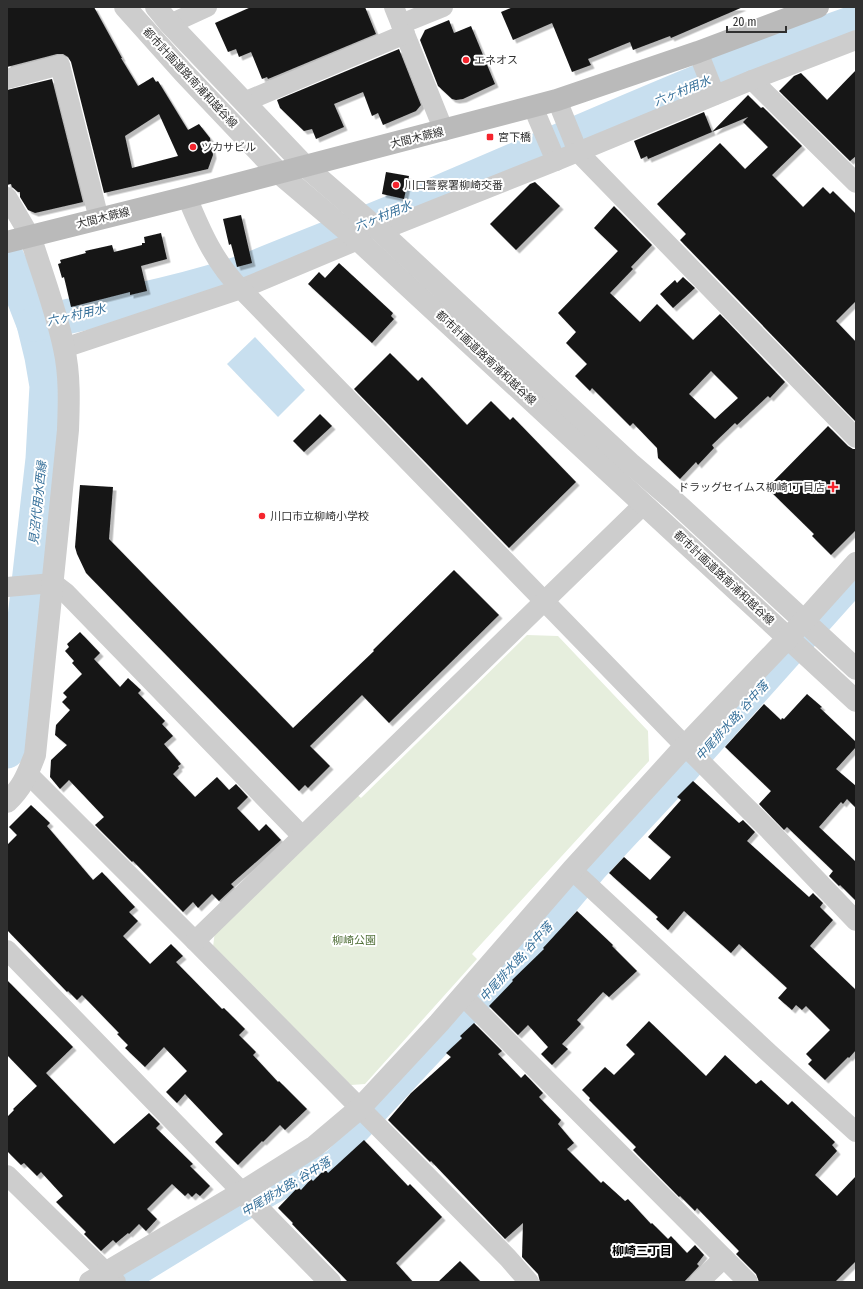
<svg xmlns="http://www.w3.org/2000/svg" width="863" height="1289" font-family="'Fira Sans Condensed','Noto Sans JP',sans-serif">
<defs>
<filter id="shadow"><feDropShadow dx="3.5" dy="3.5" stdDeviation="0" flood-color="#0004"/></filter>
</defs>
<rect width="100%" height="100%" fill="#fff"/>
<path fill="#e6eedd" d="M 527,635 L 558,636 L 648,731 L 649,761 L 472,954 L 477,959 L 365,1084 L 351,1085 L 213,947 L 215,931 L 355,793 L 361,798 Z"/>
<path fill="#c8dfef" d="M 255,337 L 305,390 L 278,417 L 227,364 Z"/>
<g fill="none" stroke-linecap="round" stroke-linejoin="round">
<path stroke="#c8dfef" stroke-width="21" d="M 127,1282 L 238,1214 L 334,1159 L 534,945 L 597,870 L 681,780 L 856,584"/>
<g stroke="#c8dfef" stroke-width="35">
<path d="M 7,258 L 15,275 L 34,324 L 42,357 L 47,386 L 43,459 L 24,627 L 15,729 L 7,751"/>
<path d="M 34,324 C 105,308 178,294 247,271 C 313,244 379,219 443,191 C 580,133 716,71 856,22"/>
</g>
</g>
<g fill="#171717" fill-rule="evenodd" filter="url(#shadow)">
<path d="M 7,7 L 94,7 L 122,58 L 121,58 L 138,86 L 153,77 L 156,82 L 158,81 L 188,130 L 199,124 L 210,138 L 213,155 L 208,169 L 104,193 L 71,62 L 68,57 L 63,54 L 57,54 L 7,67 ZM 159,114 L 178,156 L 132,168 L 125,136 Z"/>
<path d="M 251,7 L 365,7 L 376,34 L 268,79 L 267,77 L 262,79 L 251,52 L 239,57 L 236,49 L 228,52 L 215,23 Z"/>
<path d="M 513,7 L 743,7 L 671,38 L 670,36 L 633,50 L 630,42 L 588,59 L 591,65 L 572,72 L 552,23 L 513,40 L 501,12 Z"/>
<path d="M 449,20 L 454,33 L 471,26 L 495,84 L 463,99 L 456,100 L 452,99 L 438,86 L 420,40 L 425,30 Z"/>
<path d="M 399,49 L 421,105 L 416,111 L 383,125 L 378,113 L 372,116 L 363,92 L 334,104 L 344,127 L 316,139 L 312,129 L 304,131 L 280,108 L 277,100 Z"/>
<path d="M 856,70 L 856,156 L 850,161 L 779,91 L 794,76 L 801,73 L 827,100 Z"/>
<path d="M 52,79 L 83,202 L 35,213 L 28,210 L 20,197 L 20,192 L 18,192 L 12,187 L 11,184 L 7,185 L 7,90 Z"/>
<path d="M 748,95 L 761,108 L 763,107 L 802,146 L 772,175 L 803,207 L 823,187 L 830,194 L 833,191 L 856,214 L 856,301 L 836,321 L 856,342 L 856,422 L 680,240 L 686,234 L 657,204 L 720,143 L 745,169 L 768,147 L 743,122 L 748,117 L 712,132 Z"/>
<path d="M 704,112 L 712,132 L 648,159 L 647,156 L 641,159 L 634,141 Z"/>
<path d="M 386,172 L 409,176 L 404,199 L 382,194 Z"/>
<path d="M 535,182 L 560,206 L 516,250 L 490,224 L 530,184 Z"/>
<path d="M 614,206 L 652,245 L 631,267 L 633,269 L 610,293 L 640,322 L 657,304 L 693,340 L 720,314 L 785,382 L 770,398 L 768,396 L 737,425 L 735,423 L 712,445 L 714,448 L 698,465 L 696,462 L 680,479 L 658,458 L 657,448 L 633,423 L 630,426 L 592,388 L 590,391 L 575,376 L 587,364 L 566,343 L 576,332 L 558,313 L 618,251 L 594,228 ZM 711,371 L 738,398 L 715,419 L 689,394 Z"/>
<path d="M 241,215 L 252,263 L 237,267 L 231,244 L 229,245 L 223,219 Z"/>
<path d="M 161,233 L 167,259 L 141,266 L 147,291 L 130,295 L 130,292 L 71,307 L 64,277 L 62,278 L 58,264 L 61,263 L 60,260 L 86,253 L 85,251 L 112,245 L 114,252 L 142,245 L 142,243 L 145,243 L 144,237 Z"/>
<path d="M 339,263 L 393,313 L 391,316 L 394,319 L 372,343 L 308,284 L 319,272 L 325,278 Z"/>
<path d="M 683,277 L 695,288 L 673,308 L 660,294 L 675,280 L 677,283 Z"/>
<path d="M 390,353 L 418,381 L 422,377 L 467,425 L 491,401 L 510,420 L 513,417 L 576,482 L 509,548 L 354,389 Z"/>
<path d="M 320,414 L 332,426 L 304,452 L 293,441 Z"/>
<path d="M 828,426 L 848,446 L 853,449 L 856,449 L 856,530 L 831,555 L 812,536 L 814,534 L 767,488 Z"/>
<path d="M 80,485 L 113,487 L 109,539 L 293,728 L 374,651 L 373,650 L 454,570 L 499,615 L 389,723 L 362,695 L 310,746 L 330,766 L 308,788 L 305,785 L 299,791 L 86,573 L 77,554 L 75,547 Z"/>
<path d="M 80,632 L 100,653 L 94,659 L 120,687 L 128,678 L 141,690 L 138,693 L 165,721 L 162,724 L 173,736 L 164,744 L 181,764 L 178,766 L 179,768 L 173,774 L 195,797 L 217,777 L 229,790 L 236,784 L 248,797 L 237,808 L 259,831 L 266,824 L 281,840 L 231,884 L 234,887 L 219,901 L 212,894 L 198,908 L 193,902 L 183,912 L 133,861 L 132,862 L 95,825 L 104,817 L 69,780 L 60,789 L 50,777 L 51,760 L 67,745 L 55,735 L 56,725 L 70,710 L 62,702 L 67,697 L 63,693 L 82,674 L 72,663 L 74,661 L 65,651 L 69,647 L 67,644 Z"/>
<path d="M 807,694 L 822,707 L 820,708 L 856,742 L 856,747 L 836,769 L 856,786 L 856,808 L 847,799 L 843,804 L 841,802 L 819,827 L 856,862 L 856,901 L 840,885 L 839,886 L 829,876 L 833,871 L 787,827 L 784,830 L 759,804 L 771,791 L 725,747 L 764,704 L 781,720 L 782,718 L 784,719 Z"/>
<path d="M 693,781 L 739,823 L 743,820 L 755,832 L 747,841 L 809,897 L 813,893 L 823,903 L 820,907 L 833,920 L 810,946 L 856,990 L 856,1050 L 849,1058 L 848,1057 L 825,1080 L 808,1064 L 812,1060 L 806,1054 L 830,1030 L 806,1006 L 802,1010 L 796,1005 L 792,1010 L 778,998 L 787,988 L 739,944 L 731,953 L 684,911 L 668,930 L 656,919 L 658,917 L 609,873 L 624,857 L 650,880 L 671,857 L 648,837 L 681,800 L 677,797 Z"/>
<path d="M 31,805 L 50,823 L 47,826 L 93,880 L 102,872 L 135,907 L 129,912 L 138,921 L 123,936 L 150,964 L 171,944 L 183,956 L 176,962 L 222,1009 L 224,1008 L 245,1029 L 239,1035 L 256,1052 L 253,1055 L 278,1082 L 279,1081 L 307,1109 L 285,1130 L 280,1125 L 263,1142 L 262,1141 L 238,1165 L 215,1142 L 223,1134 L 185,1094 L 177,1103 L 166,1092 L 187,1071 L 164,1047 L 145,1067 L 125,1048 L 128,1045 L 117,1034 L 119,1033 L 88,1001 L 82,995 L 77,1000 L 68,991 L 67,992 L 7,930 L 7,845 L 17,835 L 9,827 Z"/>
<path d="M 577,911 L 613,945 L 612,946 L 637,971 L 609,997 L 603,992 L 577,1020 L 581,1024 L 562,1044 L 568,1049 L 552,1065 L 541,1054 L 548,1047 L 528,1025 L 518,1035 L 489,1006 L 513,981 L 512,980 L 544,949 L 543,948 Z"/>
<path d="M 7,980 L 73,1047 L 46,1073 L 114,1144 L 149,1113 L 160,1124 L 156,1128 L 193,1164 L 190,1166 L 210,1186 L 200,1196 L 196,1193 L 192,1197 L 188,1193 L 185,1196 L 172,1184 L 147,1209 L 157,1219 L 146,1231 L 139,1224 L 129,1234 L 128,1233 L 116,1243 L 113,1240 L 101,1251 L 84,1234 L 86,1232 L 56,1202 L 63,1196 L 41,1172 L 37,1176 L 24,1163 L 21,1165 L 7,1151 L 7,1117 L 14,1110 L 13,1109 L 37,1086 L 7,1055 Z"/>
<path d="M 649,1021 L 706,1076 L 725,1055 L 756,1084 L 761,1080 L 788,1105 L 792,1101 L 835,1142 L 832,1145 L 837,1151 L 815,1175 L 837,1196 L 856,1176 L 856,1261 L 835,1282 L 759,1282 L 756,1274 L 736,1254 L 739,1251 L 697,1208 L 695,1211 L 680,1196 L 679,1197 L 633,1150 L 636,1147 L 589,1100 L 590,1098 L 582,1090 L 605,1067 L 614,1075 L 635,1054 L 626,1045 Z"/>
<path d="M 474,1023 L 502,1051 L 498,1054 L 521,1078 L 525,1074 L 543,1093 L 539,1097 L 561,1120 L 558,1124 L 574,1143 L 567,1149 L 601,1183 L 603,1181 L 625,1201 L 628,1199 L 651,1224 L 652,1223 L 668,1239 L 671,1236 L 687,1253 L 695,1245 L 704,1255 L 697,1264 L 699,1266 L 684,1282 L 540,1282 L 538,1274 L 522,1257 L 523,1223 L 505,1239 L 431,1161 L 430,1162 L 388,1120 L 411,1093 L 451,1057 L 446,1053 L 462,1038 L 460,1036 Z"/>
<path d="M 364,1140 L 408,1186 L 410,1184 L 442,1217 L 396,1263 L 413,1282 L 348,1282 L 292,1224 L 293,1223 L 278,1208 L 298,1187 L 301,1190 L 311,1179 L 313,1181 L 325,1169 L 328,1173 Z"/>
<path d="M 460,1261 L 481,1282 L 438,1282 Z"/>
</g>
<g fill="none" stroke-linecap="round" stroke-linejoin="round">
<g stroke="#cdcdcd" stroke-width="20">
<path d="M 394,7 L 444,131"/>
<path d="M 170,24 L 207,7"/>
<path d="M 401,24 L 443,7"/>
<path d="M 698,52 L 715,95"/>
<path d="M 7,79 L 60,65 L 99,219"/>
<path d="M 752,80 L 856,183"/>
<path d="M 557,100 L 578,152 L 856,438"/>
<path d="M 244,102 L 405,34"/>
<path d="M 533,107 L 556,161"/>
<path d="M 7,197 L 30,236"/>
<path d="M 187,197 C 201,231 215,263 241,289 L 358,240"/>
<path d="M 380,231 L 556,161 L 752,80 L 856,40"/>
<path d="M 64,348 L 241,289 L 685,746 L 769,830 L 856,921"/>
<path d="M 7,587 L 53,583 L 66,593 L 302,836"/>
<path d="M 28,774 L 195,941 L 508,1258 L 529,1282"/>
<path d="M 572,870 L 770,1054 L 856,1132"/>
<path d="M 195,941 L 644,504"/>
<path d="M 7,950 L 242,1192"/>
<path d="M 463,996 L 748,1282"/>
<path d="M 7,1175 L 116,1282"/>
<path d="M 699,1282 L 724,1258"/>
</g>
<g stroke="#cdcdcd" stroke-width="22">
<path d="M 125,7 L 184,73 L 279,173 L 358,240 L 856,701"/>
<path d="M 156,7 L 170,24 L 305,166 L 380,231 L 630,463 L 674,501 L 856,669"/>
<path d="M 7,802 C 23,787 27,775 35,755 L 68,430 C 69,403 70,375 64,348 C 56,310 42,273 30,236"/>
<path d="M 242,1192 L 330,1282"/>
<path d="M 90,1282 L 242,1192 L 315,1146 L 360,1108 L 439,1023 L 572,870 L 685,746 L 804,621 L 856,563"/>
</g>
<path stroke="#bababa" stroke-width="22" d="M 7,242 L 187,197 L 557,100 L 698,52 L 818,7"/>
</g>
<g fill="#f5242d" stroke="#fff" stroke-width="1.5">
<circle cx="466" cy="60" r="4"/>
<rect x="486" y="133" width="8" height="8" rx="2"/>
<circle cx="193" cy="147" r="4"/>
<circle cx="396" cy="185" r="4"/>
<path d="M831 481h4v4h4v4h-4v4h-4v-4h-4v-4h4z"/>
<circle cx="262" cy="516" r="4"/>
</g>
<g text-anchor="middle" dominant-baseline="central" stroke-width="4" stroke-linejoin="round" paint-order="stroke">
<g font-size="11" fill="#303030" stroke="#fff" text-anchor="start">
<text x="474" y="60">エネオス</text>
<text x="498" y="137">宮下橋</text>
<text x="201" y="147">ツカサビル</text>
<text x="404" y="185">川口警察署柳崎交番</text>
<text x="825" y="487" text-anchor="end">ドラッグセイムス柳崎1丁目店</text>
<text x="270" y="516">川口市立柳崎小学校</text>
</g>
<g font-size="11" fill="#303030" stroke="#fff">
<text transform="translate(190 78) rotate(47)">都市計画道路南浦和越谷線</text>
<text transform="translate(417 138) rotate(-14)">大間木蕨線</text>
<text transform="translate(103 218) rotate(-14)">大間木蕨線</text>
<text transform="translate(486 358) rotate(43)">都市計画道路南浦和越谷線</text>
<text transform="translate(724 578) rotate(43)">都市計画道路南浦和越谷線</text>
</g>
<g font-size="11" fill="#517039" stroke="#fff">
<text x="354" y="940">柳崎公園</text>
</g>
<g font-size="12" font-style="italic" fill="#36709a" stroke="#fff">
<text transform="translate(682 91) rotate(-22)">六ヶ村用水</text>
<text transform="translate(383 216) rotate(-22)">六ヶ村用水</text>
<text transform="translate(76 315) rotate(-13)">六ヶ村用水</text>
<text transform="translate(38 503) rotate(-84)">見沼代用水西縁</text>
<text transform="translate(732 721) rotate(-48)">中尾排水路; 谷中落</text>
<text transform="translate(516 962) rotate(-48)">中尾排水路; 谷中落</text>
<text transform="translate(286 1187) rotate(-31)">中尾排水路; 谷中落</text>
</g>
<g font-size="12" font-weight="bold" fill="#000" stroke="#fff">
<text x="642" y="1251">柳崎三丁目</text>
</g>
</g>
<rect width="863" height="1289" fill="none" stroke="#303030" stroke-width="16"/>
<path d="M727 26v6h59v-6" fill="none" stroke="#303030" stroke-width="2"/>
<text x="733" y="26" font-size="12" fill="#303030" stroke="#ffffff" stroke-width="3" paint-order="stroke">20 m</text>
</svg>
